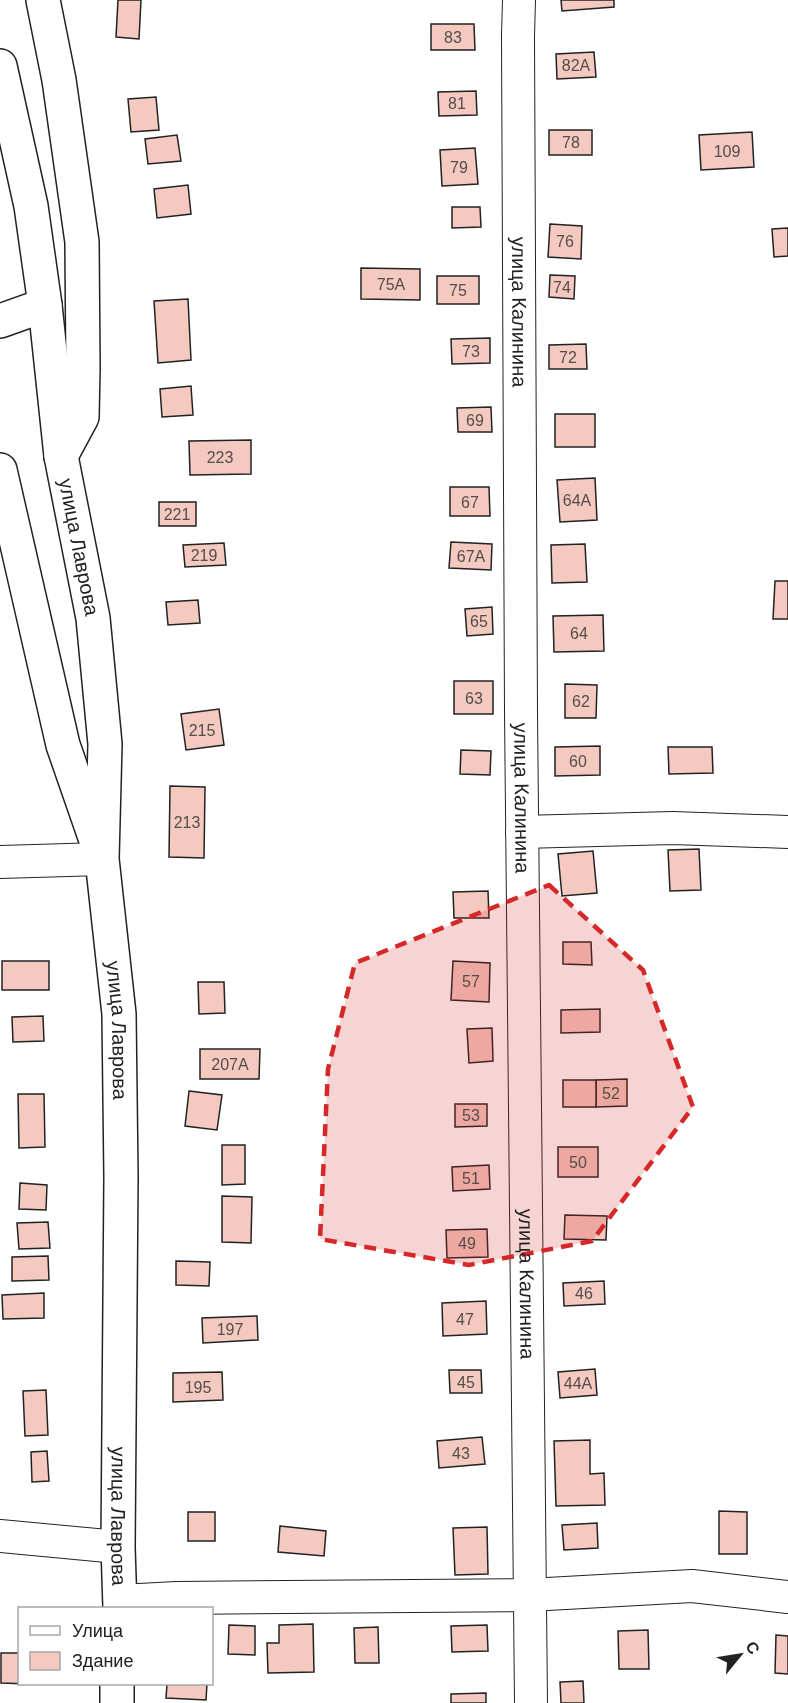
<svg xmlns="http://www.w3.org/2000/svg" width="788" height="1703" font-family="Helvetica,sans-serif">
<rect width="100%" height="100%" fill="#fff"/>
<g fill="#f3c9c0" stroke="#222" stroke-width="1.5">
<path d="M 118,0 L 141,0 L 139,39 L 116,37 Z"/>
<path d="M 561,0 L 614,0 L 614,7 L 562,11 Z"/>
<path d="M 431,24 L 474,24 L 475,50 L 431,50 Z"/>
<path d="M 594,52 L 596,77 L 557,79 L 556,54 Z"/>
<path d="M 476,91 L 477,115 L 439,116 L 438,92 Z"/>
<path d="M 156,97 L 159,130 L 131,132 L 128,99 Z"/>
<rect x="549" y="130" width="43" height="25"/>
<path d="M 752,132 L 754,167 L 701,170 L 699,135 Z"/>
<path d="M 177,135 L 181,161 L 148,164 L 145,139 Z"/>
<path d="M 475,148 L 478,184 L 442,186 L 440,150 Z"/>
<path d="M 188,185 L 191,214 L 157,218 L 154,189 Z"/>
<path d="M 452,207 L 480,207 L 481,227 L 452,228 Z"/>
<path d="M 550,224 L 582,226 L 581,259 L 548,257 Z"/>
<path d="M 788,228 L 788,256 L 774,257 L 772,229 Z"/>
<path d="M 361,268 L 420,269 L 420,300 L 361,299 Z"/>
<path d="M 550,275 L 575,276 L 574,299 L 549,297 Z"/>
<rect x="437" y="276" width="42" height="28"/>
<path d="M 188,299 L 191,360 L 158,363 L 154,301 Z"/>
<path d="M 490,338 L 490,363 L 452,364 L 451,339 Z"/>
<path d="M 586,344 L 587,369 L 549,369 L 549,345 Z"/>
<path d="M 191,386 L 193,415 L 162,417 L 160,389 Z"/>
<path d="M 491,407 L 492,432 L 458,432 L 457,408 Z"/>
<rect x="555" y="414" width="40" height="33"/>
<path d="M 251,440 L 251,474 L 190,475 L 189,441 Z"/>
<path d="M 595,478 L 597,520 L 560,522 L 557,480 Z"/>
<path d="M 450,487 L 489,487 L 490,516 L 450,516 Z"/>
<rect x="159" y="502" width="37" height="24"/>
<path d="M 451,542 L 492,544 L 491,570 L 449,568 Z"/>
<path d="M 224,543 L 226,565 L 185,567 L 183,545 Z"/>
<path d="M 585,544 L 587,582 L 552,583 L 551,545 Z"/>
<path d="M 775,581 L 788,581 L 788,619 L 773,619 Z"/>
<path d="M 198,600 L 200,623 L 168,625 L 166,602 Z"/>
<path d="M 492,607 L 493,634 L 467,636 L 465,609 Z"/>
<path d="M 603,615 L 604,651 L 554,652 L 553,616 Z"/>
<rect x="454" y="681" width="39" height="33"/>
<path d="M 565,684 L 597,685 L 596,718 L 565,718 Z"/>
<path d="M 219,709 L 224,745 L 186,750 L 181,714 Z"/>
<path d="M 600,746 L 600,775 L 555,776 L 555,747 Z"/>
<path d="M 668,747 L 712,747 L 713,773 L 669,774 Z"/>
<path d="M 461,750 L 491,751 L 490,775 L 460,774 Z"/>
<path d="M 170,786 L 205,787 L 204,858 L 169,857 Z"/>
<path d="M 699,849 L 701,890 L 670,891 L 668,850 Z"/>
<path d="M 593,851 L 597,893 L 562,896 L 558,854 Z"/>
<path d="M 488,891 L 489,918 L 454,918 L 453,892 Z"/>
<path d="M 563,942 L 591,942 L 592,965 L 563,964 Z"/>
<rect x="2" y="961" width="47" height="29"/>
<path d="M 453,961 L 490,963 L 489,1002 L 451,1000 Z"/>
<path d="M 198,982 L 224,982 L 225,1013 L 199,1014 Z"/>
<path d="M 600,1009 L 600,1032 L 561,1033 L 561,1010 Z"/>
<path d="M 43,1016 L 44,1041 L 13,1042 L 12,1017 Z"/>
<path d="M 492,1028 L 493,1061 L 469,1063 L 467,1029 Z"/>
<path d="M 200,1049 L 260,1049 L 259,1079 L 200,1079 Z"/>
<path d="M 627,1079 L 627,1106 L 596,1107 L 596,1080 Z"/>
<rect x="563" y="1080" width="33" height="27"/>
<path d="M 189,1091 L 222,1095 L 217,1130 L 185,1126 Z"/>
<path d="M 18,1094 L 44,1094 L 45,1147 L 19,1148 Z"/>
<path d="M 455,1104 L 487,1104 L 487,1126 L 455,1127 Z"/>
<path d="M 222,1145 L 245,1145 L 245,1184 L 222,1185 Z"/>
<rect x="558" y="1147" width="40" height="30"/>
<path d="M 489,1165 L 490,1189 L 453,1191 L 452,1167 Z"/>
<path d="M 20,1183 L 47,1185 L 46,1210 L 19,1209 Z"/>
<path d="M 222,1196 L 252,1197 L 251,1243 L 222,1242 Z"/>
<path d="M 565,1215 L 607,1216 L 606,1240 L 564,1239 Z"/>
<path d="M 48,1222 L 50,1248 L 19,1249 L 17,1223 Z"/>
<path d="M 487,1229 L 488,1257 L 447,1258 L 446,1230 Z"/>
<path d="M 48,1256 L 49,1280 L 12,1281 L 12,1257 Z"/>
<path d="M 176,1261 L 210,1262 L 209,1286 L 176,1285 Z"/>
<path d="M 604,1281 L 605,1304 L 564,1306 L 563,1283 Z"/>
<path d="M 44,1293 L 44,1318 L 3,1319 L 2,1295 Z"/>
<path d="M 486,1301 L 487,1334 L 443,1336 L 442,1303 Z"/>
<path d="M 257,1316 L 258,1340 L 203,1343 L 202,1318 Z"/>
<path d="M 595,1369 L 597,1395 L 560,1398 L 558,1372 Z"/>
<path d="M 449,1370 L 481,1370 L 482,1393 L 450,1393 Z"/>
<path d="M 222,1372 L 223,1400 L 173,1402 L 173,1373 Z"/>
<path d="M 46,1390 L 48,1435 L 25,1436 L 23,1391 Z"/>
<path d="M 482,1437 L 485,1464 L 439,1468 L 437,1441 Z"/>
<path d="M 590,1440 L 590,1474 L 604,1473 L 605,1505 L 556,1506 L 554,1441 Z"/>
<path d="M 47,1451 L 49,1481 L 32,1482 L 31,1452 Z"/>
<path d="M 719,1511 L 747,1512 L 747,1554 L 719,1554 Z"/>
<rect x="188" y="1512" width="27" height="29"/>
<path d="M 597,1523 L 598,1548 L 564,1550 L 562,1525 Z"/>
<path d="M 280,1526 L 326,1531 L 324,1556 L 278,1552 Z"/>
<path d="M 487,1527 L 488,1574 L 455,1575 L 453,1528 Z"/>
<path d="M 313,1624 L 314,1672 L 268,1673 L 267,1643 L 279,1643 L 279,1625 Z"/>
<path d="M 229,1625 L 255,1626 L 255,1655 L 228,1654 Z"/>
<path d="M 487,1625 L 488,1651 L 452,1652 L 451,1626 Z"/>
<path d="M 378,1627 L 379,1663 L 355,1663 L 354,1628 Z"/>
<path d="M 648,1630 L 649,1669 L 619,1669 L 618,1631 Z"/>
<path d="M 776,1635 L 788,1636 L 788,1674 L 775,1673 Z"/>
<path d="M 1,1653 L 20,1653 L 20,1684 L 29,1684 L 1,1683 Z"/>
<path d="M 583,1681 L 584,1703 L 561,1703 L 560,1682 Z"/>
<path d="M 167,1684 L 207,1684 L 206,1700 L 166,1698 Z"/>
<path d="M 486,1693 L 486,1703 L 451,1703 L 451,1694 Z"/>
</g>
<g fill="none" stroke-linecap="round" stroke-linejoin="round">
<defs>
<g id="minor">
<path id="s1" d="M 519,0 L 518,36 L 521,712 L 531,1703"/>
<path d="M 522,832 L 673,828 L 788,832"/>
<path d="M 0,862 L 102,859"/>
<path d="M 0,1536 L 118,1547"/>
<path d="M 120,1601 L 177,1598 L 529,1595 L 692,1586 L 788,1597"/>
</g>
<g id="major">
<path d="M 43,0 L 59,80 L 82,242 L 83,367 L 82,417 L 61,456"/>
<path id="s2" d="M 0,66 L 31,206 L 45,305 L 61,456 L 93,618 L 105,744 L 102,859 L 119,1014 L 121,1177 L 118,1547 L 120,1608"/>
<path d="M 0,321 L 45,305"/>
<path d="M 0,470 L 63,745 L 96,840"/>
<path d="M 117,1703 L 117,1684"/>
</g>
</defs>
<use href="#minor" stroke="#222" stroke-width="34"/>
<use href="#major" stroke="#222" stroke-width="36"/>
<use href="#minor" stroke="#fff" stroke-width="32"/>
<use href="#major" stroke="#fff" stroke-width="33"/>
</g>
<path fill="#d62828" fill-opacity="0.2" stroke="#d62828" stroke-width="4.5" stroke-dasharray="12 8" stroke-linejoin="round" d="M 549,885 L 643,970 L 693,1107 L 592,1241 L 469,1265 L 320,1239 L 328,1069 L 355,963 Z"/>
<g text-anchor="middle" dominant-baseline="central" stroke-width="4.5" stroke-linejoin="round" paint-order="stroke">
<g font-size="16" fill="#564c4a">
<text x="453" y="37">83</text>
<text x="576" y="65">82А</text>
<text x="457" y="103">81</text>
<text x="571" y="142">78</text>
<text x="727" y="151">109</text>
<text x="459" y="167">79</text>
<text x="565" y="241">76</text>
<text x="391" y="284">75А</text>
<text x="562" y="287">74</text>
<text x="458" y="290">75</text>
<text x="471" y="351">73</text>
<text x="568" y="357">72</text>
<text x="475" y="420">69</text>
<text x="220" y="457">223</text>
<text x="577" y="500">64А</text>
<text x="470" y="502">67</text>
<text x="177" y="514">221</text>
<text x="204" y="555">219</text>
<text x="471" y="556">67А</text>
<text x="479" y="621">65</text>
<text x="579" y="633">64</text>
<text x="474" y="698">63</text>
<text x="581" y="701">62</text>
<text x="202" y="730">215</text>
<text x="578" y="761">60</text>
<text x="187" y="822">213</text>
<text x="471" y="981">57</text>
<text x="230" y="1064">207А</text>
<text x="611" y="1093">52</text>
<text x="471" y="1115">53</text>
<text x="578" y="1162">50</text>
<text x="471" y="1178">51</text>
<text x="467" y="1243">49</text>
<text x="584" y="1293">46</text>
<text x="465" y="1319">47</text>
<text x="230" y="1329">197</text>
<text x="466" y="1382">45</text>
<text x="578" y="1383">44А</text>
<text x="198" y="1387">195</text>
<text x="461" y="1453">43</text>
</g>
<g font-size="20" fill="#222" stroke="#fff">
<text stroke="none"><textPath href="#s1" startOffset="312">улица Калинина</textPath></text>
<text stroke="none"><textPath href="#s2" startOffset="488">улица Лаврова</textPath></text>
<text stroke="none"><textPath href="#s1" startOffset="798">улица Калинина</textPath></text>
<text stroke="none"><textPath href="#s2" startOffset="974">улица Лаврова</textPath></text>
<text stroke="none"><textPath href="#s1" startOffset="1284">улица Калинина</textPath></text>
<text stroke="none"><textPath href="#s2" startOffset="1460">улица Лаврова</textPath></text>
</g>
</g>
<rect x="18" y="1607" width="195" height="78" fill="#ffffff" stroke="#a7a7a7" stroke-width="1.5"/>
<rect x="30" y="1626" width="30" height="9" fill="#ffffff" stroke="#a7a7a7" stroke-width="1.5"/>
<text x="72" y="1637" font-size="18" fill="#222222">Улица</text>
<rect x="30" y="1652" width="30" height="18" fill="#f3c9c0" stroke="#a7a7a7" stroke-width="1.5"/>
<text x="72" y="1667" font-size="18" fill="#222222">Здание</text>
<g transform="translate(740 1655) rotate(60)" stroke="#ffffff" stroke-width="4.5" paint-order="stroke">
<path d="M0-4.5L10 22L0 15L-10 22Z" fill="#222222"/>
<text y="-9" font-size="16" font-weight="bold" text-anchor="middle" fill="#222222">С</text>
</g>
</svg>
